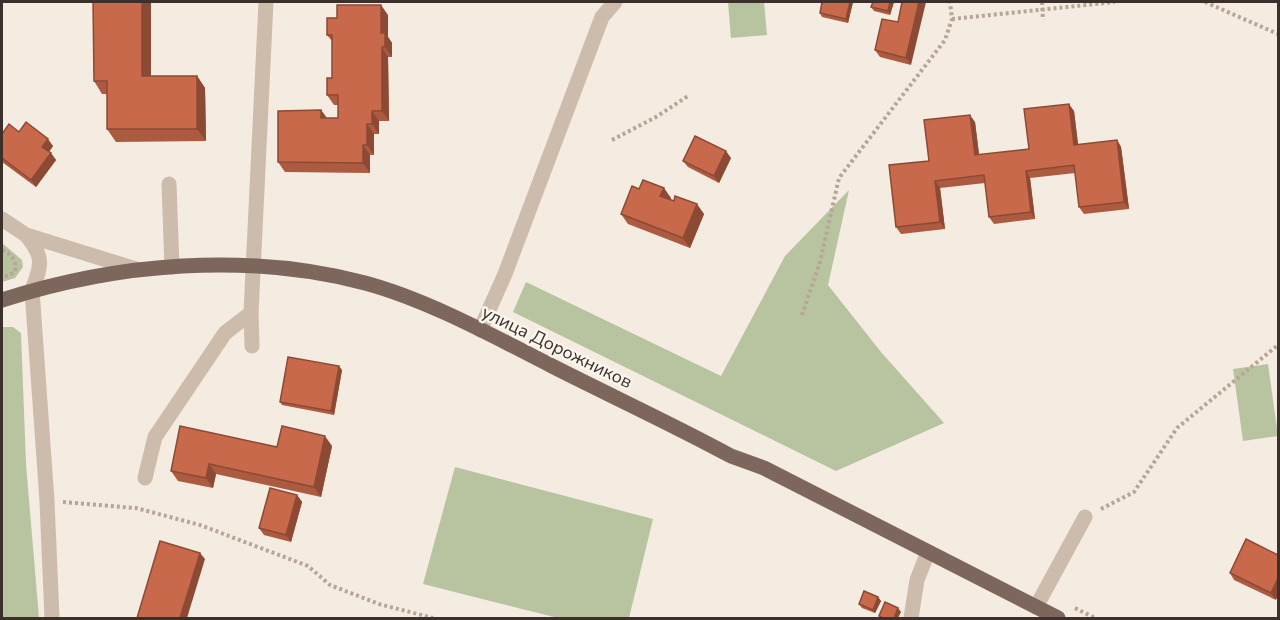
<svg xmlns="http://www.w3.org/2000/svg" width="1280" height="620" font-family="'Nunito Sans',sans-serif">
<rect width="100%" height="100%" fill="#f4ebe1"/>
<g fill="#b8c4a0">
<path d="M 728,2 L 764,2 L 767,35 L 731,38 Z"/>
<path d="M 849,190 L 828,285 L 881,352 L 944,423 L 836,471 L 513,312 L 526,282 L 721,376 L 785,256 Z"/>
<path d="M 2,243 L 22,260 L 23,267 L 15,278 L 2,282 Z"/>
<path d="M 2,327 L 13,327 L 21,333 L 26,464 L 39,618 L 2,618 Z"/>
<path d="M 1268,364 L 1278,436 L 1243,441 L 1233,369 Z"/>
<path d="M 455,467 L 653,519 L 629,618 L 558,618 L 423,584 Z"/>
</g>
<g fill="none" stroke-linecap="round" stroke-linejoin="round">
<g stroke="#b9a596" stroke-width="4" stroke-dasharray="3 3" stroke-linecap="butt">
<path d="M 1042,2 L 1043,20"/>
<path d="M 1205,2 L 1278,34"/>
<path d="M 952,19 L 1115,2"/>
<path d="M 612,140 L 656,117 L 688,96"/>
<path d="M 2,250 C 12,255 17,260 15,272 L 2,278"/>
<path d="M 802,315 L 820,262 L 839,178 L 945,40 L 952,19 L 950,2"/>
<path d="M 63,502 L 136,508 L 200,525 L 308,566 L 330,585 L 379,604 L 433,618"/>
<path d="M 1101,509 L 1134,492 L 1177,428 L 1278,345"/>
<path d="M 1075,608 L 1095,618"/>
</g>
<g stroke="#cdbbac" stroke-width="15">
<path d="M 169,184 L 172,267"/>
<path d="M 2,219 L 26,235 L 136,269"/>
<path d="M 26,235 C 44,256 42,265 32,290 L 47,501 L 52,618"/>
<path d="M 480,330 L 505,274 L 602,17 L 615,2"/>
<path d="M 252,346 L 251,313 L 266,2"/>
<path d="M 145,478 L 155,437 L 225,333 L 251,313"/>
<path d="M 1036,607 L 1085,517"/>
<path d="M 911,618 L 917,580 L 928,552"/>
</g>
<path stroke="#7d675c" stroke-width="15" d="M 2,300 C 117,263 247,252 365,283 C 428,300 493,336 552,366 C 611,396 672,424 731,456 L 764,468 L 1058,618"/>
</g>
<g fill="#ac5a40">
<path d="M 93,2 L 151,2 L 151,76 L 197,76 L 205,88 L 206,141 L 116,142 L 107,129 L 107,94 L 102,94 L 94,81 Z"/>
<path d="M 822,2 L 853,2 L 848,23 L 822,17 L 820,13 Z"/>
<path d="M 873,2 L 894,2 L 890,15 L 874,11 L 871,7 Z"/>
<path d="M 388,15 L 388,37 L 392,43 L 392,57 L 388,57 L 389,121 L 379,121 L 379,134 L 374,134 L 374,155 L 370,155 L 370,173 L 285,172 L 278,162 L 321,110 L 327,118 L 338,118 L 338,105 L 334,105 L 327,95 L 332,78 L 332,41 L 327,35 Z"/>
<path d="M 898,22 L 911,65 L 880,57 L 875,50 Z"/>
<path d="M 1074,111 L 1078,145 L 1117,140 L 1121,147 L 1129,209 L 1084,214 L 1079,207 L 1075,173 L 1030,178 L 1035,219 L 994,224 L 989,217 L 985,183 L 940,188 L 945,229 L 901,234 L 896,227 L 929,161 L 975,122 L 979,155 L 1029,149 Z"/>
<path d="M 19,132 L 53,146 L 49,152 L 56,160 L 36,187 L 2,162 L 2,134 Z"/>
<path d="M 731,158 L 719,183 L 688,167 L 683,161 Z"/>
<path d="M 639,189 L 671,198 L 670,200 L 704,214 L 690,248 L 628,224 L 621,214 Z"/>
<path d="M 342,370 L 334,415 L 282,405 L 280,402 Z"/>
<path d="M 332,446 L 321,497 L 216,474 L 213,488 L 178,481 L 171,471 L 277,447 Z"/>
<path d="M 297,495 L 302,502 L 291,542 L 264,535 L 259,528 Z"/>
<path d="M 1246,539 L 1276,600 L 1234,580 L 1230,573 Z"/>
<path d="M 878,597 L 881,601 L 875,613 L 862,608 L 859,604 Z"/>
</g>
<g fill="#8c4a34">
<path d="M 142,2 L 151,2 L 151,89 L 142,76 Z"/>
<path d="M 850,2 L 853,2 L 848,23 L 846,19 Z"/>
<path d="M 890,2 L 894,2 L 890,15 L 888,11 Z"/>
<path d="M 919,2 L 926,2 L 911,65 L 906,58 Z"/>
<path d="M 381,5 L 388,15 L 388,37 L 392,43 L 392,57 L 385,47 L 381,33 Z"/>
<path d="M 382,47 L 388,57 L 389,121 L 382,111 Z"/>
<path d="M 197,76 L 205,88 L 206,141 L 197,129 Z"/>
<path d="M 1069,104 L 1074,111 L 1079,152 L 1074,145 Z"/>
<path d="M 321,110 L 328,120 L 321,118 Z"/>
<path d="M 372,111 L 379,121 L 379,134 L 372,124 Z"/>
<path d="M 970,115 L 975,122 L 980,162 L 975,155 Z"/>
<path d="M 367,124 L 374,134 L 374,155 L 367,145 Z"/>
<path d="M 48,139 L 53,146 L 47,154 L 42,147 Z"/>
<path d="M 1117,140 L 1121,147 L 1129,209 L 1124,202 Z"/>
<path d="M 363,145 L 370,155 L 370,173 L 363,163 Z"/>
<path d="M 726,151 L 731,158 L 719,183 L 714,176 Z"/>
<path d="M 51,153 L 56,160 L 36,187 L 31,180 Z"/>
<path d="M 1026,171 L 1030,178 L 1035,219 L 1031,212 Z"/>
<path d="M 935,181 L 940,188 L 945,229 L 940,222 Z"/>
<path d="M 664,188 L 671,198 L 667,206 L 660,196 Z"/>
<path d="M 697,204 L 704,214 L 690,248 L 683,238 Z"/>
<path d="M 339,366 L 342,370 L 334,415 L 331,411 Z"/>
<path d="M 325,436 L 332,446 L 321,497 L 314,487 Z"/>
<path d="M 209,464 L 216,474 L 213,488 L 206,478 Z"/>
<path d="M 297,495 L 302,502 L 291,542 L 286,535 Z"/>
<path d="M 200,553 L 205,559 L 187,618 L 180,618 Z"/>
<path d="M 1278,578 L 1278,595 L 1276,600 L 1271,593 Z"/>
<path d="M 878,597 L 881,601 L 875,613 L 873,610 Z"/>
<path d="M 898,608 L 901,612 L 898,618 L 894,618 Z"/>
</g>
<g fill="#c8694b" stroke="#8c4a34" stroke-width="1.5">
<path d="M 93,2 L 142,2 L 142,76 L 197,76 L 197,129 L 107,129 L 107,81 L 94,81 Z"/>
<path d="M 822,2 L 850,2 L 846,19 L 820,13 Z"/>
<path d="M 873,2 L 890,2 L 888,11 L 871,7 Z"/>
<path d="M 902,2 L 919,2 L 906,58 L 875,50 L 882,19 L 898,22 Z"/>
<path d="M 337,5 L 381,5 L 381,33 L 385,33 L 385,47 L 382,47 L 382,111 L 372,111 L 372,124 L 367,124 L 367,145 L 363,145 L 363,163 L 278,162 L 278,111 L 321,110 L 321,118 L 338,118 L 338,95 L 327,95 L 327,78 L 332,78 L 332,35 L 327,35 L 327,18 L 337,18 Z"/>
<path d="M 1069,104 L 1074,145 L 1117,140 L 1124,202 L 1079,207 L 1074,165 L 1026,171 L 1031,212 L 989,217 L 984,175 L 935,181 L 940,222 L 896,227 L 889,165 L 929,161 L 924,120 L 970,115 L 975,155 L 1029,149 L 1024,109 Z"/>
<path d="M 26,122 L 48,139 L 42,147 L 51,153 L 31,180 L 2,158 L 2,134 L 9,124 L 19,132 Z"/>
<path d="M 695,136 L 726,151 L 714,176 L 683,161 Z"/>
<path d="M 643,180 L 664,188 L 660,196 L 674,201 L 675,196 L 697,204 L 683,238 L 621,214 L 632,186 L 639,189 Z"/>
<path d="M 288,357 L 339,366 L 331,411 L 280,402 Z"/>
<path d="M 180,426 L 277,447 L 282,426 L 325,436 L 314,487 L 209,464 L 206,478 L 171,471 Z"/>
<path d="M 270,488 L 297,495 L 286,535 L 259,528 Z"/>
<path d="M 1246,539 L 1278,555 L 1278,578 L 1271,593 L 1230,573 Z"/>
<path d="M 160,541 L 200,553 L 180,618 L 137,618 Z"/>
<path d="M 864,591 L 878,597 L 873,610 L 859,604 Z"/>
<path d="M 885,602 L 898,608 L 894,618 L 883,618 L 879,616 Z"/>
</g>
<g text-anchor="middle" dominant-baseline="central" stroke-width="5" stroke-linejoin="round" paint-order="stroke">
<g font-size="18" fill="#3b302b" stroke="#fbf5ee">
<text transform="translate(557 347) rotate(26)">улица Дорожников</text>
</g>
</g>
<rect width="1280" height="620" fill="none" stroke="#3b302b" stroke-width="6"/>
</svg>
